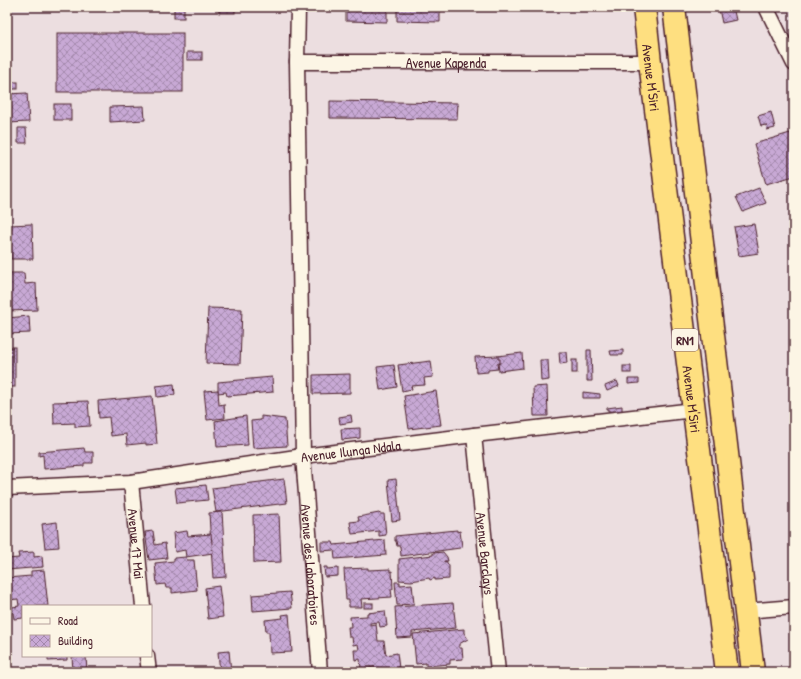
<svg xmlns="http://www.w3.org/2000/svg" width="801" height="679" font-family="'Patrick Hand',sans-serif">
<defs>
<pattern id="building-cross-hatch" width="8" height="8" patternUnits="userSpaceOnUse"><rect width="8" height="8" fill="#c8a9d5"/><path d="M0 0l8 8M0 8l8-8" fill="none" stroke="#a489ad"/></pattern>
</defs>
<rect width="100%" height="100%" fill="#ecdee0"/>
<filter id="ink" filterUnits="userSpaceOnUse"><feTurbulence type="fractalNoise" baseFrequency=".025" numOctaves="2"/><feDisplacementMap in="SourceGraphic" scale="8" xChannelSelector="R" yChannelSelector="G"/><feConvolveMatrix kernelMatrix="1 2 1 2 8 2 1 2 1" color-interpolation-filters="sRGB"/></filter>
<g filter="url(#ink)">
<g fill="url(#building-cross-hatch)" stroke="#4a1f2b">
<rect x="174" y="7" width="10" height="11"/>
<rect x="219" y="7" width="16" height="6"/>
<path d="M 346,7 L 387,7 L 387,22 L 346,21 Z"/>
<path d="M 397,7 L 440,7 L 440,22 L 397,21 Z"/>
<path d="M 725,7 L 733,7 L 736,20 L 722,23 L 719,9 Z"/>
<rect x="57" y="33" width="126" height="59"/>
<rect x="187" y="52" width="15" height="8"/>
<rect x="11" y="82" width="7" height="7"/>
<path d="M 27,93 L 29,122 L 7,123 L 7,94 Z"/>
<path d="M 330,101 L 458,103 L 457,119 L 330,118 Z"/>
<rect x="54" y="104" width="17" height="16"/>
<path d="M 144,106 L 145,120 L 110,122 L 110,107 Z"/>
<path d="M 771,112 L 775,128 L 767,130 L 766,125 L 761,126 L 758,116 Z"/>
<path d="M 18,128 L 26,128 L 27,143 L 18,143 Z"/>
<path d="M 790,133 L 794,146 L 794,176 L 766,184 L 754,144 Z"/>
<path d="M 759,188 L 766,203 L 743,212 L 736,197 Z"/>
<path d="M 7,196 L 9,196 L 11,211 L 7,212 Z"/>
<path d="M 32,224 L 33,259 L 11,259 L 9,225 Z"/>
<path d="M 754,224 L 759,253 L 739,256 L 734,227 Z"/>
<path d="M 7,273 L 24,273 L 25,284 L 36,283 L 37,310 L 8,311 Z"/>
<path d="M 208,308 L 242,309 L 240,364 L 206,363 Z"/>
<path d="M 29,316 L 30,333 L 7,334 L 7,318 Z"/>
<rect x="7" y="347" width="8" height="40"/>
<path d="M 587,350 L 591,350 L 592,381 L 587,381 Z"/>
<path d="M 623,350 L 623,355 L 611,355 L 610,351 Z"/>
<path d="M 559,352 L 566,352 L 567,363 L 560,364 Z"/>
<path d="M 522,353 L 523,368 L 499,371 L 497,356 Z"/>
<path d="M 498,356 L 498,359 L 500,359 L 500,363 L 497,364 L 498,369 L 488,370 L 488,372 L 476,373 L 475,357 Z"/>
<path d="M 540,360 L 548,360 L 549,380 L 541,381 Z"/>
<rect x="572" y="360" width="5" height="13"/>
<path d="M 431,361 L 433,377 L 424,378 L 425,385 L 411,386 L 412,389 L 402,391 L 398,365 Z"/>
<path d="M 394,365 L 397,387 L 380,390 L 377,367 Z"/>
<rect x="623" y="366" width="8" height="7"/>
<path d="M 350,374 L 350,393 L 313,394 L 313,375 Z"/>
<path d="M 272,377 L 273,392 L 227,396 L 226,392 L 218,393 L 218,382 Z"/>
<path d="M 628,379 L 639,379 L 639,383 L 628,384 Z"/>
<path d="M 617,381 L 619,386 L 607,391 L 605,386 Z"/>
<path d="M 174,384 L 175,395 L 157,397 L 156,386 Z"/>
<path d="M 547,386 L 548,416 L 534,416 L 533,387 Z"/>
<path d="M 218,390 L 219,405 L 224,404 L 225,418 L 207,420 L 204,391 Z"/>
<path d="M 436,391 L 441,425 L 409,429 L 404,396 Z"/>
<path d="M 583,392 L 600,394 L 600,398 L 583,398 Z"/>
<path d="M 152,396 L 157,444 L 146,445 L 146,443 L 127,445 L 126,434 L 111,436 L 109,417 L 99,418 L 98,401 Z"/>
<path d="M 88,401 L 90,426 L 75,427 L 75,423 L 54,424 L 53,402 Z"/>
<path d="M 622,406 L 622,412 L 609,413 L 609,410 L 607,410 L 607,408 Z"/>
<path d="M 351,415 L 352,422 L 340,424 L 339,417 Z"/>
<path d="M 246,416 L 248,445 L 217,447 L 215,421 Z"/>
<path d="M 261,416 L 285,419 L 287,446 L 253,448 L 251,421 L 261,420 Z"/>
<path d="M 360,428 L 360,438 L 342,440 L 341,429 Z"/>
<path d="M 84,448 L 85,452 L 93,452 L 93,463 L 84,463 L 84,466 L 44,469 L 43,455 L 39,456 L 39,452 Z"/>
<path d="M 284,479 L 287,503 L 216,512 L 212,488 Z"/>
<path d="M 396,479 L 400,520 L 392,521 L 388,480 Z"/>
<path d="M 206,485 L 208,500 L 177,503 L 175,488 Z"/>
<path d="M 222,512 L 226,577 L 213,578 L 209,513 Z"/>
<path d="M 379,513 L 380,514 L 384,514 L 386,535 L 379,536 L 379,531 L 352,534 L 350,522 L 359,521 L 358,517 Z"/>
<path d="M 279,514 L 281,562 L 254,563 L 253,515 Z"/>
<path d="M 57,522 L 59,547 L 45,548 L 42,524 Z"/>
<path d="M 457,530 L 457,532 L 460,531 L 462,547 L 460,548 L 401,556 L 400,546 L 397,546 L 396,541 L 395,541 L 395,536 Z"/>
<path d="M 153,531 L 155,545 L 165,543 L 167,558 L 149,560 L 145,532 Z"/>
<path d="M 187,531 L 188,536 L 211,534 L 213,553 L 186,557 L 185,550 L 175,552 L 173,533 Z"/>
<path d="M 385,540 L 386,555 L 335,559 L 334,550 L 321,551 L 321,542 L 333,542 L 334,545 Z"/>
<path d="M 34,552 L 34,557 L 42,556 L 43,567 L 7,570 L 7,559 L 19,558 L 18,553 Z"/>
<path d="M 443,552 L 447,557 L 448,561 L 444,561 L 444,562 L 446,561 L 449,566 L 449,579 L 435,580 L 435,578 L 430,580 L 429,578 L 411,581 L 399,580 L 399,559 L 433,555 L 433,553 Z"/>
<path d="M 186,557 L 187,560 L 194,560 L 197,590 L 172,593 L 172,588 L 166,588 L 165,584 L 157,585 L 155,563 L 174,561 L 174,558 Z"/>
<path d="M 324,567 L 327,567 L 327,569 L 338,568 L 338,576 L 325,577 Z"/>
<path d="M 368,568 L 368,570 L 390,569 L 390,572 L 392,571 L 393,589 L 391,589 L 392,597 L 361,599 L 362,607 L 349,607 L 349,600 L 346,600 L 344,569 Z"/>
<path d="M 44,570 L 48,606 L 23,606 L 23,618 L 14,619 L 12,607 L 19,606 L 18,599 L 8,600 L 7,578 L 31,576 L 31,571 Z"/>
<path d="M 395,582 L 400,582 L 400,585 L 412,584 L 414,604 L 397,605 Z"/>
<path d="M 219,586 L 223,617 L 208,619 L 205,588 Z"/>
<path d="M 290,592 L 292,608 L 253,611 L 252,595 Z"/>
<rect x="364" y="603" width="9" height="5"/>
<path d="M 453,603 L 456,628 L 412,632 L 412,637 L 397,638 L 395,607 Z"/>
<path d="M 385,611 L 387,626 L 380,627 L 379,622 L 370,623 L 370,625 L 376,624 L 378,641 L 384,641 L 386,655 L 397,653 L 399,668 L 375,671 L 375,667 L 361,669 L 360,659 L 355,660 L 354,650 L 359,650 L 358,644 L 353,645 L 352,637 L 349,637 L 348,627 L 351,627 L 350,617 L 367,616 L 367,613 Z"/>
<path d="M 289,614 L 292,652 L 270,653 L 269,632 L 266,632 L 265,620 L 283,618 L 282,615 Z"/>
<path d="M 464,629 L 464,633 L 468,639 L 459,644 L 459,648 L 462,648 L 463,659 L 450,660 L 450,664 L 426,666 L 426,663 L 416,664 L 413,634 Z"/>
<path d="M 229,651 L 231,672 L 220,672 L 218,652 Z"/>
<path d="M 48,656 L 67,656 L 67,660 L 48,661 Z"/>
<path d="M 72,656 L 86,656 L 87,672 L 73,672 Z"/>
</g>
<g fill="none" stroke-linecap="round" stroke-linejoin="round">
<defs>
<g id="minor">
<path id="s1" d="M 298,7 L 297,62 L 650,62"/>
<path d="M 766,7 L 794,64"/>
<path id="s2" d="M 297,62 L 303,456 L 320,672"/>
<path id="s3" d="M 474,435 L 498,672"/>
<path id="s4" d="M 131,482 L 143,606"/>
<path id="s5" d="M 7,488 L 131,482 L 303,456 L 474,435 L 694,410"/>
<path d="M 746,611 L 794,607"/>
<path d="M 147,656 L 149,672"/>
</g>
<g id="trunk">
<path id="s6" d="M 644,7 L 650,62 L 727,672"/>
<path d="M 674,7 L 753,672"/>
</g>
</defs>
<use href="#minor" stroke="#4a1f2b" stroke-width="17"/>
<use href="#trunk" stroke="#4a1f2b" stroke-width="25"/>
<use href="#minor" stroke="#fcf5e5" stroke-width="14"/>
<use href="#trunk" stroke="#fedf80" stroke-width="22"/>
</g>
</g>
<g text-anchor="middle" dominant-baseline="central" stroke-width="3" stroke-linejoin="round" paint-order="stroke">
<rect fill="#fcf5e5" stroke="#7f5f63" stroke-width="1" x="672" y="329" width="26" height="22" rx="3"/>
<g font-size="13" font-weight="bold" fill="#4a1f2b">
<text x="685" y="340">RN1</text>
</g>
<g font-size="14" fill="#4a1f2b" stroke="#fcf5e5">
<text stroke="none"><textPath href="#s1" startOffset="204">Avenue Kapenda</textPath></text>
<text stroke="none"><textPath href="#s6" startOffset="71">Avenue M'Siri</textPath></text>
<text stroke="none"><textPath href="#s6" startOffset="395">Avenue M'Siri</textPath></text>
<text stroke="none"><textPath href="#s5" startOffset="346">Avenue Ilunga Ndala</textPath></text>
<text stroke="none"><textPath href="#s4" startOffset="62">Avenue 17 Mai</textPath></text>
<text stroke="none"><textPath href="#s3" startOffset="119">Avenue Barclays</textPath></text>
<text stroke="none"><textPath href="#s2" startOffset="503">Avenue des Laboratoires</textPath></text>
</g>
</g>
<rect width="801" height="679" fill="none" stroke="#fcf5e5" stroke-width="24"/>
<rect x="12" y="12" width="777" height="655" fill="none" stroke="#4a1f2b" stroke-width="1.5" filter="url(#ink)"/>
<rect x="22" y="605" width="130" height="52" fill="#fcf5e5" stroke="#b59f9b"/>
<rect x="30" y="618" width="20" height="6" fill="#fcf5e5" stroke="#b59f9b"/>
<text x="58" y="625" font-size="12" fill="#4a1f2b">Road</text>
<rect x="30" y="635" width="20" height="12" fill="url(#building-cross-hatch)" stroke="#b59f9b"/>
<text x="58" y="645" font-size="12" fill="#4a1f2b">Building</text>
</svg>
